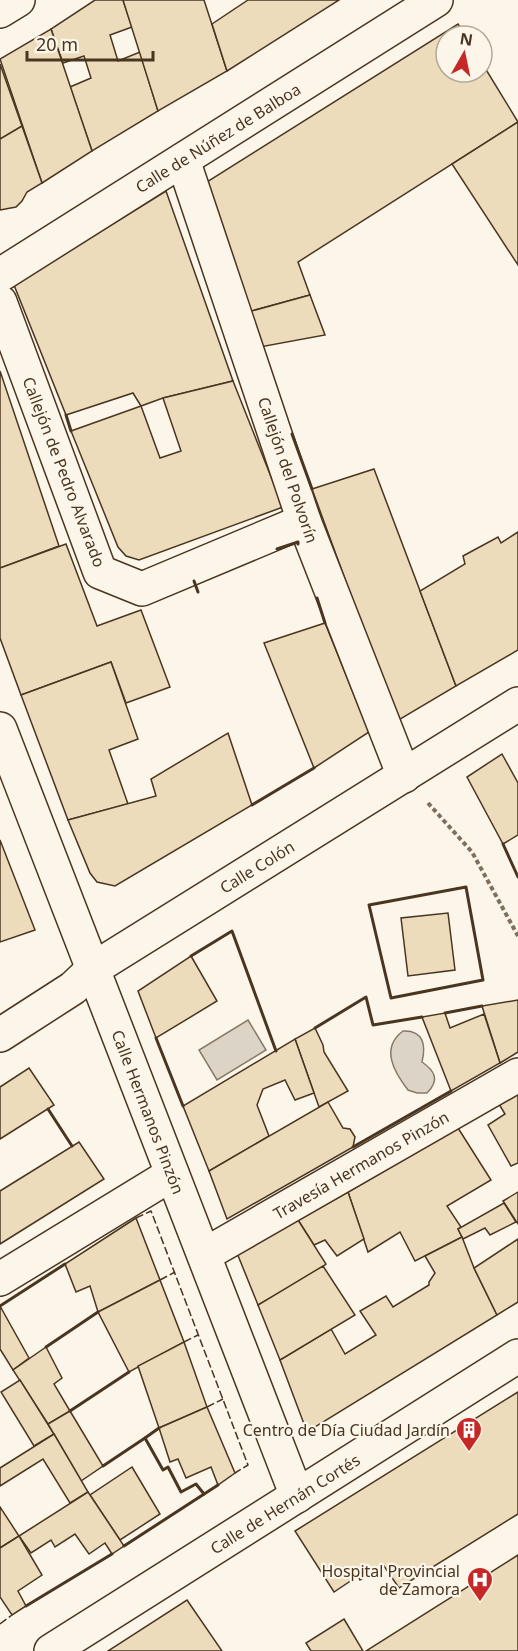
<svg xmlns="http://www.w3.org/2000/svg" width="518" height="1651" font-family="'Noto Sans',sans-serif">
<rect width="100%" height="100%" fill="#fbf6e9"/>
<g fill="#dcd4c6" stroke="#887966" stroke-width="1.5">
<path d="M 248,1020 L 266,1050 L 217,1080 L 199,1050 Z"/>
<path d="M 403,1031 C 424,1030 426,1046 422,1062 C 435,1071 440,1080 427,1093 L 417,1093 L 408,1090 C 394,1072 380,1048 403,1031 Z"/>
</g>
<g fill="#ecdcbc" stroke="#4a3520" stroke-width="1.5">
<path d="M 95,0 L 123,0 L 132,27 L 110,35 L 118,61 L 140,52 L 158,111 L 92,151 L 70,87 L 91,78 L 84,56 L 63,63 L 51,29 Z"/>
<path d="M 123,0 L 204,0 L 227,71 L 158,111 Z"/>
<path d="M 248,0 L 339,0 L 227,71 L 212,24 Z"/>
<path d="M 458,24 L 465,36 L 446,36 L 446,72 L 482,72 L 482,63 L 518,122 L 298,262 L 310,295 L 248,312 L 202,185 Z"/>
<path d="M 51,29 L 92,151 L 42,183 L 0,59 Z"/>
<path d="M 0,64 L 22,126 L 0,139 Z"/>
<path d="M 518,122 L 518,265 L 452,164 Z"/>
<path d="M 22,126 L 42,183 L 27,192 L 22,201 L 16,207 L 0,210 L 0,139 Z"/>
<path d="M 166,191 L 233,381 L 163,398 L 141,406 L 133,393 L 66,415 L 14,285 Z"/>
<path d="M 310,295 L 325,335 L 260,347 L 248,312 Z"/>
<path d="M 0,371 L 59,546 L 0,568 Z"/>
<path d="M 233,381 L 283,507 L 139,560 L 126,556 L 118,547 L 71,431 L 141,406 L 160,458 L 181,451 L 163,398 Z"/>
<path d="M 374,469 L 456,686 L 397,721 L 312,489 Z"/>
<path d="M 518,532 L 518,650 L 456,686 L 420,591 L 465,564 L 463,556 L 498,537 L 501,543 Z"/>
<path d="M 66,544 L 97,626 L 141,610 L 170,687 L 126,703 L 111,662 L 21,695 L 0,638 L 0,568 Z"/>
<path d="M 325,623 L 369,732 L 314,768 L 264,643 Z"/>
<path d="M 111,662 L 138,739 L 109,750 L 128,804 L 68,820 L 21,695 Z"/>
<path d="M 228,733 L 252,805 L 115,886 L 97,882 L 90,873 L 68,820 L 156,796 L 151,779 Z"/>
<path d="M 502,754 L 518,783 L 518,835 L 503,844 L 467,777 Z"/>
<path d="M 0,840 L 35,930 L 0,942 Z"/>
<path d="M 448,913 L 455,970 L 408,976 L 401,918 Z"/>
<path d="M 191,956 L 217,1001 L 156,1038 L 138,991 Z"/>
<path d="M 518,1000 L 518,1052 L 500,1063 L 482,1006 Z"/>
<path d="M 445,1013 L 450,1028 L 484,1014 L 500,1063 L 451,1091 L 422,1017 Z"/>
<path d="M 315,1028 L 323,1045 L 324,1052 L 348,1091 L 319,1107 L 295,1039 Z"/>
<path d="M 295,1039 L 314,1093 L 295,1100 L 285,1080 L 263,1089 L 257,1105 L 269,1136 L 209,1171 L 183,1106 Z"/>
<path d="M 29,1068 L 54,1105 L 0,1139 L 0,1087 Z"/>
<path d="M 518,1093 L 518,1163 L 511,1166 L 488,1125 L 505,1114 L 499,1104 Z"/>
<path d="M 328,1102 L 343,1128 L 350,1129 L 355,1137 L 353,1147 L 227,1219 L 209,1171 Z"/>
<path d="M 458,1128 L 491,1180 L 447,1206 L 461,1227 L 458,1229 L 462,1237 L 415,1261 L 400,1232 L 368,1252 L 348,1192 Z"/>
<path d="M 79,1142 L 104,1179 L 0,1244 L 0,1191 Z"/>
<path d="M 348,1192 L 364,1239 L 337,1256 L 325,1240 L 314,1245 L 298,1220 Z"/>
<path d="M 518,1192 L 518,1224 L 503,1201 Z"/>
<path d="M 504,1203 L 516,1222 L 490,1235 L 485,1228 L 463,1239 L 458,1229 Z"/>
<path d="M 136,1218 L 160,1280 L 98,1312 L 90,1286 L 76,1292 L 65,1264 Z"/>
<path d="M 298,1220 L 326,1264 L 313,1274 L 258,1305 L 237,1253 Z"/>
<path d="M 462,1237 L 474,1268 L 497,1315 L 307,1432 L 280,1360 L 331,1329 L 345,1354 L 376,1335 L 360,1311 L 386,1296 L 393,1307 L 429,1285 L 429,1282 L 435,1273 L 425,1256 Z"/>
<path d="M 518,1239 L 518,1302 L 497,1315 L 474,1268 Z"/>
<path d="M 323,1266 L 355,1315 L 280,1360 L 258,1305 Z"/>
<path d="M 160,1280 L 184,1342 L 129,1372 L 98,1312 Z"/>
<path d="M 0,1306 L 29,1358 L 13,1370 L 0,1349 Z"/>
<path d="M 184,1342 L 207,1407 L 159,1428 L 138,1366 Z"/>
<path d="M 46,1347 L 62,1378 L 54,1384 L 70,1411 L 48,1424 L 13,1370 Z"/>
<path d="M 20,1380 L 54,1434 L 34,1446 L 1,1392 Z"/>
<path d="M 518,1392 L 518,1514 L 399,1588 L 384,1566 L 360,1580 L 358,1576 L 334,1592 L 295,1531 Z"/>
<path d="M 207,1407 L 235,1473 L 218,1485 L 211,1467 L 186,1478 L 178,1459 L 170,1462 L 159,1428 Z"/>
<path d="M 70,1411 L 103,1466 L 81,1481 L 48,1424 Z"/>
<path d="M 54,1434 L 88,1492 L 70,1503 L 43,1459 L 0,1486 L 0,1468 Z"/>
<path d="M 132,1467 L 160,1514 L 120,1540 L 90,1495 Z"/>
<path d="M 88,1492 L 124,1546 L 112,1554 L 105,1543 L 89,1554 L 75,1534 L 55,1547 L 51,1540 L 31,1553 L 19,1536 Z"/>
<path d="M 0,1507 L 19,1536 L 0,1548 Z"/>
<path d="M 19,1536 L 42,1575 L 18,1591 L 26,1606 L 12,1615 L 0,1597 L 0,1548 Z"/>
<path d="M 518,1555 L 518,1651 L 366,1651 Z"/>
<path d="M 187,1600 L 222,1651 L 108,1651 Z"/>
<path d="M 344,1619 L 363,1651 L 311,1651 L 306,1643 Z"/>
</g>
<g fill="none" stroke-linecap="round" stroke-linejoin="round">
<defs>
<g id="street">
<path d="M 0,11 L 18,0"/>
<path d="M 183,160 L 304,521 L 404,776"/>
<path d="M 0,275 L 436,0"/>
<path d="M 0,302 L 100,572 L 142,589 L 304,521"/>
<path d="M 0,729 L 297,1496"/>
<path d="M 0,1035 L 73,988 L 93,969 L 518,704"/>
<path d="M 204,1255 L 518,1075"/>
<path d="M 0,1279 L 172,1174"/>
<path d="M 51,1651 L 518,1356"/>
</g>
</defs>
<use href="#street" stroke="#4a3520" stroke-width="36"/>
<path stroke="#7f6f5c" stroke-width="4" stroke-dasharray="4.5 3" stroke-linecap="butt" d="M 428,803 L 472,852 L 518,936"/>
<use href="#street" stroke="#fbf6e9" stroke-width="33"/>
<g stroke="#4a3520" stroke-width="1.5" stroke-dasharray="8 3" stroke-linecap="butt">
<path d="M 136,1218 L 151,1211 L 248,1465 L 235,1473"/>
<path d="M 160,1280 L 175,1272"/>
<path d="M 184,1342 L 198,1335"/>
<path d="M 207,1407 L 223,1399"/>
<path d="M 0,1624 L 12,1615"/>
</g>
<g stroke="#4a3520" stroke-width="3">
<path d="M 66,415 L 71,431"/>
<path d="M 292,434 L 312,489"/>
<path d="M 277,549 L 298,542 L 298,544"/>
<path d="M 194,581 L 198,592"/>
<path d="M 317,598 L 325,623"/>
<path d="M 252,805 L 314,768"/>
<path d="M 503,844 L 518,877"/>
<path d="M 466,887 L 483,980 L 391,998 L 369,905 Z"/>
<path d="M 191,956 L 232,931 L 276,1051"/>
<path d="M 445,1013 L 482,1006"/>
<path d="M 315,1028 L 366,997 L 373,1025 L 422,1017"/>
<path d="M 156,1038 L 183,1106"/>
<path d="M 48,1109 L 72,1146"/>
<path d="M 353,1147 L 451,1091"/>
<path d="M 0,1306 L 65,1264"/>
<path d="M 46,1347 L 98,1312"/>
<path d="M 70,1411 L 129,1372"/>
<path d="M 145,1438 L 159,1428"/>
<path d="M 103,1466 L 145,1438 L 163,1470 L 168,1467 L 181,1492 L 196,1484 L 204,1494"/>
<path d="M 124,1546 L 218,1485"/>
<path d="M 26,1606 L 112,1554"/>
</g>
</g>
<defs>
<symbol id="building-pin" viewBox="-11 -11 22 30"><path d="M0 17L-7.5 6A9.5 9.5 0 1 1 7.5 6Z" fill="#c62828" stroke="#fbf6e9"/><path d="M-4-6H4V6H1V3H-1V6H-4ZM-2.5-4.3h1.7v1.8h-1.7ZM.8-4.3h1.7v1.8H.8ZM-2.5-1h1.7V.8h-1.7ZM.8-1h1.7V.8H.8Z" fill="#fff"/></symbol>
<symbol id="hospital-pin" viewBox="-11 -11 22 30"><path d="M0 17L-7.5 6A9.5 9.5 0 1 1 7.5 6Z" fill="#c62828" stroke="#fbf6e9"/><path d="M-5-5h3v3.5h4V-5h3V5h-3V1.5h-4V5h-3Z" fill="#fff"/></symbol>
</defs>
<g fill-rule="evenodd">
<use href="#building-pin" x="454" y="1415" width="30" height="40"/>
<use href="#hospital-pin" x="465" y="1565" width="30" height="40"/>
</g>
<g text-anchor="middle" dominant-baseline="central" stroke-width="4.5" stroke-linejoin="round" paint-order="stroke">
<g font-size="16" fill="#4a3520" stroke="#fbf6e9">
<text transform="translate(218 138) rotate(-32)">Calle de Núñez de Balboa</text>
<text transform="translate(288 470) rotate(71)">Callejón del Polvorín</text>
<text transform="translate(64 472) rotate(69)">Callejón de Pedro Alvarado</text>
<text transform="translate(257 867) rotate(-32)">Calle Colón</text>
<text transform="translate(148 1112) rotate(69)">Calle Hermanos Pinzón</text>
<text transform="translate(361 1165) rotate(-30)">Travesía Hermanos Pinzón</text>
<text transform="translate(285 1504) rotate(-32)">Calle de Hernán Cortés</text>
</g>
<g font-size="16" fill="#4a3520" stroke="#fbf6e9" text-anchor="end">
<text x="450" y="1430">Centro de Día Ciudad Jardín</text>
<text x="460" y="1571">Hospital Provincial<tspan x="460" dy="18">de Zamora</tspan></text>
</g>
</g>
<g transform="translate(464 54) rotate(9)"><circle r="28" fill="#fbf6e9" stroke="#b4a999" stroke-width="1.5"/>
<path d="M0-4.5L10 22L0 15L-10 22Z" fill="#c62828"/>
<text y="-9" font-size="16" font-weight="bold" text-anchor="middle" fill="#4a3520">N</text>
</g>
<path d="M27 51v9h126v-9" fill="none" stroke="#4a3520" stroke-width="3"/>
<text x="36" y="51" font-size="18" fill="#4a3520" stroke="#fbf6e9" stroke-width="4.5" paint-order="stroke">20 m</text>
</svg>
